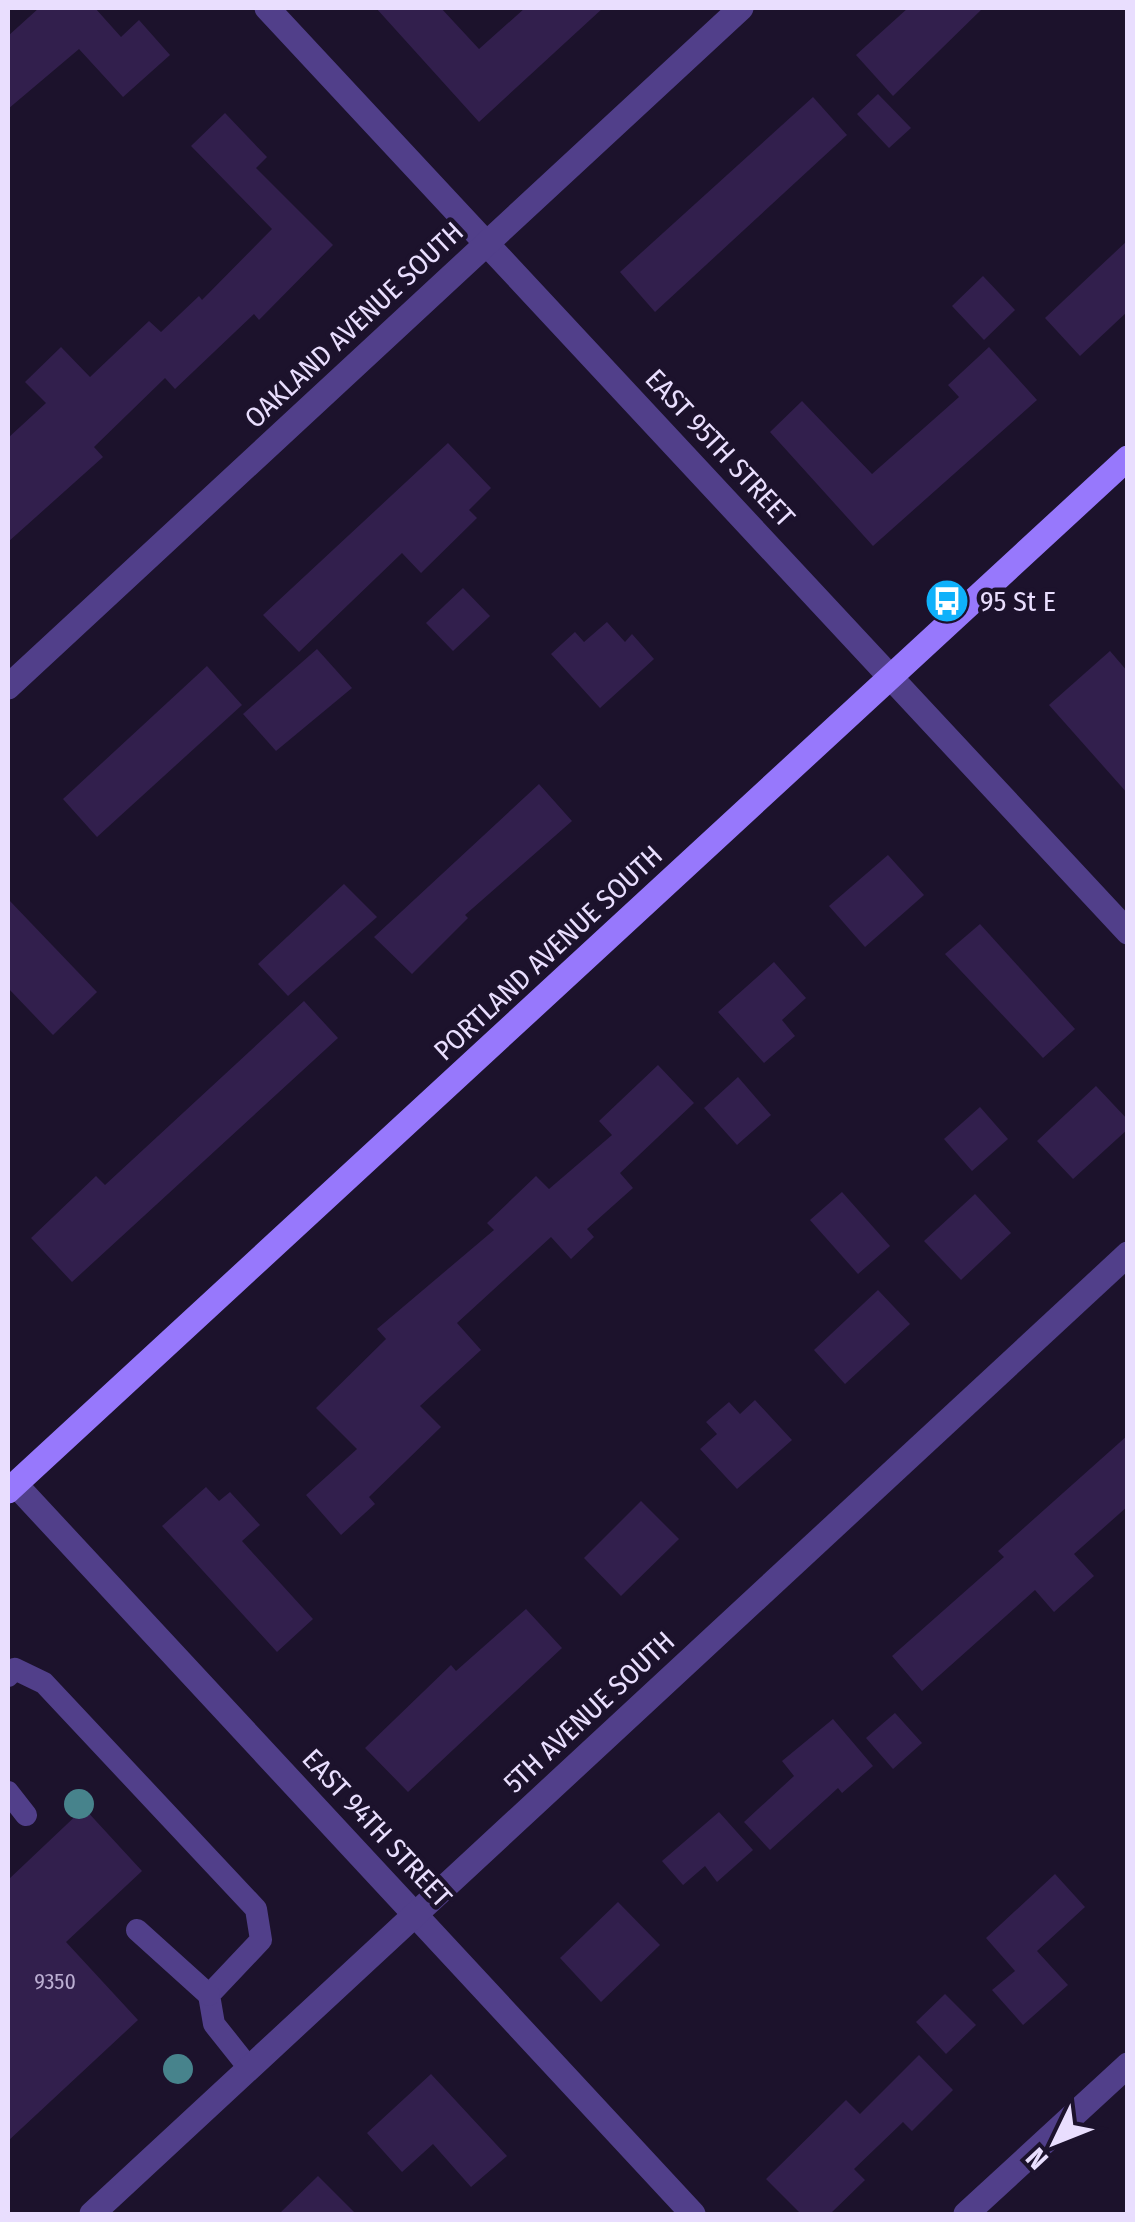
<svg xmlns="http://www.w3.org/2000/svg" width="1135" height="2222" font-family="'Fira Sans Condensed',sans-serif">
<rect width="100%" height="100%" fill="#1c122c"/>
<g fill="#321f4d">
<path d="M 39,8 L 95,8 L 121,37 L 139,20 L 170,55 L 123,97 L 79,49 L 8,109 L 8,36 Z"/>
<path d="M 376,8 L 441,8 L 479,49 L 525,8 L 603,8 L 479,122 Z"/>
<path d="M 908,8 L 983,8 L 893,96 L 856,55 Z"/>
<path d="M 878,94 L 911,128 L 889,148 L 857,114 Z"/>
<path d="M 813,97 L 847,135 L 655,312 L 620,272 Z"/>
<path d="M 225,113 L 267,157 L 256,168 L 333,245 L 259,320 L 254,314 L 175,389 L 165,378 L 94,447 L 103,457 L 8,542 L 8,438 L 46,403 L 25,382 L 61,347 L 90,377 L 149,321 L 161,332 L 199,296 L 202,300 L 272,229 L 191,146 Z"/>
<path d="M 1128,240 L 1128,311 L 1080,356 L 1045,318 Z"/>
<path d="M 983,276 L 1015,310 L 984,340 L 952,306 Z"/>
<path d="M 989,347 L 1037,400 L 873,546 L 770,432 L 802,401 L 872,474 L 959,397 L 948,385 Z"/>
<path d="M 448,443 L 491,488 L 469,510 L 477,518 L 421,573 L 402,553 L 299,652 L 263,615 Z"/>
<path d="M 463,588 L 490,616 L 453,651 L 426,623 Z"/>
<path d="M 607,622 L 625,642 L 632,634 L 654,659 L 600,708 L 551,654 L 575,632 L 584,642 Z"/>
<path d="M 317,649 L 352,688 L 276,751 L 243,714 Z"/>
<path d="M 1110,651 L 1128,672 L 1128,794 L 1049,705 Z"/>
<path d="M 207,666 L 242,705 L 97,837 L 63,799 Z"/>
<path d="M 539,784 L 572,821 L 465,915 L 468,918 L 412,974 L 374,937 Z"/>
<path d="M 888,855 L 924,895 L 865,947 L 829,906 Z"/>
<path d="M 344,884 L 377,917 L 288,996 L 258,964 Z"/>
<path d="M 8,899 L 97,992 L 53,1035 L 8,988 Z"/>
<path d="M 980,924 L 1075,1029 L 1043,1058 L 945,954 Z"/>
<path d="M 774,962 L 806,998 L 782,1020 L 795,1036 L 764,1063 L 718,1012 Z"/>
<path d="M 304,1001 L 338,1038 L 72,1282 L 31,1238 L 96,1176 L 105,1185 Z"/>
<path d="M 658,1065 L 694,1103 L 620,1173 L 633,1188 L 587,1229 L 594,1237 L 571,1259 L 551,1237 L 457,1323 L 481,1350 L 420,1406 L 441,1427 L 369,1497 L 375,1504 L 341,1535 L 306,1495 L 357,1449 L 316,1408 L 386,1339 L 377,1329 L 494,1230 L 487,1223 L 536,1176 L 549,1189 L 612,1135 L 599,1121 Z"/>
<path d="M 738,1077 L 771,1115 L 737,1145 L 704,1108 Z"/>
<path d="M 1096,1086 L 1128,1120 L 1128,1129 L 1073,1179 L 1037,1141 Z"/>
<path d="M 980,1107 L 1008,1139 L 972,1171 L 944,1139 Z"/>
<path d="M 842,1192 L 890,1246 L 858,1274 L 810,1220 Z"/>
<path d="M 975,1194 L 1011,1233 L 961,1280 L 924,1241 Z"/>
<path d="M 878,1290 L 910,1324 L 845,1384 L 814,1350 Z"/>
<path d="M 755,1400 L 792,1440 L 737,1489 L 700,1449 L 717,1434 L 706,1422 L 729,1402 L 740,1414 Z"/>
<path d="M 1128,1435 L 1128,1506 L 1074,1554 L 1094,1576 L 1054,1612 L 1035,1590 L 922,1691 L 892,1656 L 1004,1557 L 998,1551 Z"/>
<path d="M 206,1487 L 219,1501 L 230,1492 L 260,1525 L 242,1541 L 313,1619 L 277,1652 L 162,1526 Z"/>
<path d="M 641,1501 L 679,1539 L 621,1596 L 584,1558 Z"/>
<path d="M 526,1609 L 562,1648 L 408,1792 L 365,1748 L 451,1665 L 456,1671 Z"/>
<path d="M 895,1713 L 922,1743 L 893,1769 L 866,1738 Z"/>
<path d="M 833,1719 L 873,1766 L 842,1793 L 838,1788 L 770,1850 L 744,1822 L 794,1776 L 782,1761 Z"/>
<path d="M 84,1808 L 142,1871 L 66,1942 L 138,2020 L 8,2141 L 8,1880 Z"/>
<path d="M 719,1812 L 753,1850 L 717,1882 L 705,1866 L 683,1885 L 662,1861 Z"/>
<path d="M 1055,1874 L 1085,1907 L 1037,1951 L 1068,1985 L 1023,2025 L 992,1990 L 1015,1971 L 986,1938 Z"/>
<path d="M 618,1902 L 660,1945 L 601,2002 L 560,1958 Z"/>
<path d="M 945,1994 L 976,2025 L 946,2054 L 916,2022 Z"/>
<path d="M 919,2055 L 953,2090 L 912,2131 L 903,2122 L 854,2169 L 865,2180 L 830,2214 L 801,2214 L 766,2179 L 846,2100 L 860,2114 Z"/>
<path d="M 431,2074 L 507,2156 L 471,2187 L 433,2144 L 402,2172 L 367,2133 Z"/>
<path d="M 318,2176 L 356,2214 L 279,2214 Z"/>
</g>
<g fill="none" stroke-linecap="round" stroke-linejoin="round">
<g stroke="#513f8a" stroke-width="22">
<path d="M 8,1676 L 15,1669 L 44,1683 L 256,1909 L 261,1940 L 209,1995 L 214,2024 L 249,2068"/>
<path d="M 8,1792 L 26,1815"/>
<path d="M 137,1930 L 209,1995"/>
</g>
<g stroke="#513f8a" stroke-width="25">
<path d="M 267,8 L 1128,932"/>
<path d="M 8,687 L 741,8"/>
<path d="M 15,1484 L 693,2214"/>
<path d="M 92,2214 L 1128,1254"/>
<path d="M 966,2214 L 1128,2065"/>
</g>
<path stroke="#9778fc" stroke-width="25" d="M 8,1491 L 1128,458"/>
</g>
<g fill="#47838c">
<circle cx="79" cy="1804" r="15"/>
<circle cx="178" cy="2069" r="15"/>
</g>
<defs>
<symbol id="bus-disc" viewBox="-11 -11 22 22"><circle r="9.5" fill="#0fb1fa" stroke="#1c122c"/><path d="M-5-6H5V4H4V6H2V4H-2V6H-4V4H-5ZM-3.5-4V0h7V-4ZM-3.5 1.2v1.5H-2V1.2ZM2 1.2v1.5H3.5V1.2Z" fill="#fff"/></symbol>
</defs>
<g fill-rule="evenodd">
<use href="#bus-disc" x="922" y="576" width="50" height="50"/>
</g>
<g text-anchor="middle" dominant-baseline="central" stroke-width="9" stroke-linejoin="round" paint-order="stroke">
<g font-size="22" fill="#bbaed2">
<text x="55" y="1981">9350</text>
</g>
<g font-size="28" fill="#e9defe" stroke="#1c122c">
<text transform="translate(354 325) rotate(-43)">OAKLAND AVENUE SOUTH</text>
<text transform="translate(720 448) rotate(47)">EAST 95TH STREET</text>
<text transform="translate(548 953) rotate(-43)">PORTLAND AVENUE SOUTH</text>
<text transform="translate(589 1712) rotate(-43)">5TH AVENUE SOUTH</text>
<text transform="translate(377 1828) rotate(47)">EAST 94TH STREET</text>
</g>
<g font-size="28" fill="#e9defe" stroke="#1c122c" text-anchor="start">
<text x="980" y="601">95 St E</text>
</g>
</g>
<rect width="1135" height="2222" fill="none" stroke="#e9defe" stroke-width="20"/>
<g transform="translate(1055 2142) rotate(227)" stroke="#1c122c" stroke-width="8" paint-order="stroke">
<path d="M0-8L18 38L0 25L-18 38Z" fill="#e9defe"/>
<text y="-15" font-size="28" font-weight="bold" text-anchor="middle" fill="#e9defe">N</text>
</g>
</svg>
